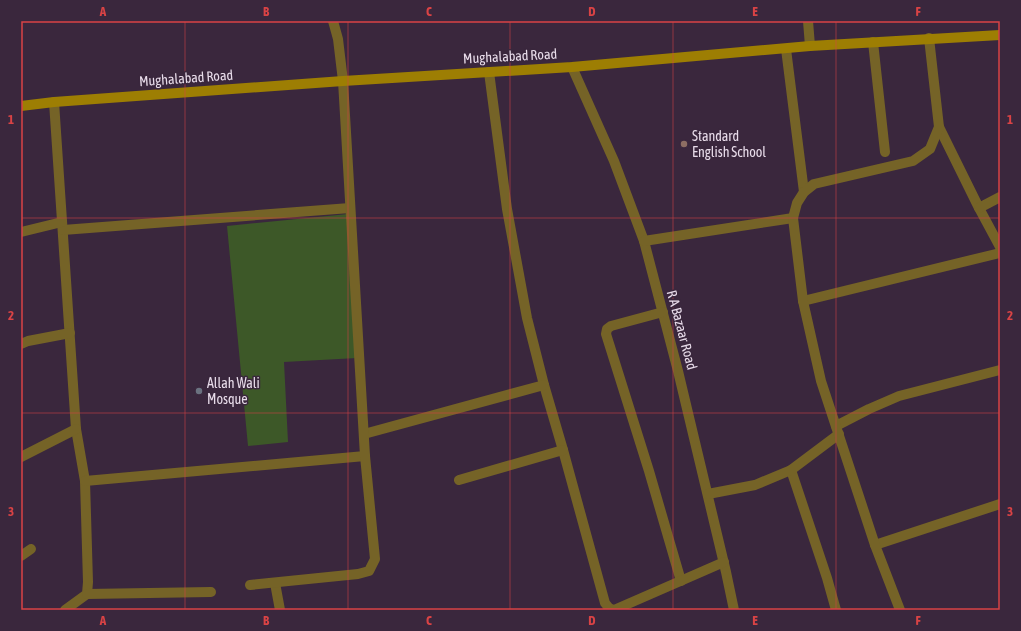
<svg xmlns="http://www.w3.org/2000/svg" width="1021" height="631" font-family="'Asap Condensed',sans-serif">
<rect width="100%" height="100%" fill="#3a273d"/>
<path fill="#3d5828" d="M 348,214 L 357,358 L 284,362 L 288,442 L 248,446 L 227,226 Z"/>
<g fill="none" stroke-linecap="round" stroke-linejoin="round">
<g stroke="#756327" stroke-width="10">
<path d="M 808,21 L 810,46"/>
<path d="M 873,42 L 885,152"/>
<path d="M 786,49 L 804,192"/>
<path d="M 572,67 L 614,161 L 644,241 L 678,371 L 726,572 L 734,610"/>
<path d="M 489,72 L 507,209 L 527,318 L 544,385 L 563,450 L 605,603 L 609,608 L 613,610"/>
<path d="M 54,102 L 76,429 L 85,481 L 88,582 L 87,594 L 65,610"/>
<path d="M 939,127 L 979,208 L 1000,247"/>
<path d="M 979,208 L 1000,197"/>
<path d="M 63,230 L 350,208"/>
<path d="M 21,232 L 62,222"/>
<path d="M 644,241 L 793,218"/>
<path d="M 803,301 L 1000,253"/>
<path d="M 663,312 L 611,326 L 607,329 L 606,334 L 649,471 L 681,581"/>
<path d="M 21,344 L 28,341 L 70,333"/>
<path d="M 836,426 L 869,409 L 899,396 L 1000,370"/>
<path d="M 364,434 L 544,385"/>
<path d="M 21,457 L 76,429"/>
<path d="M 791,470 L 827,578 L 836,610"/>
<path d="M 459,480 L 563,450"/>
<path d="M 85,481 L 365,456"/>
<path d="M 708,494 L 755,485 L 791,470 L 839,434"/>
<path d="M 875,545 L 1000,504"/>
<path d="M 21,556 L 31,549"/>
<path d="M 275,583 L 280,610"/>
<path d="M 250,585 L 358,574 L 369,571 L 375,559 L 365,456 L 343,81 L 338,39 L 333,21"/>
<path d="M 87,594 L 211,592"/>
<path d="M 614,610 L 724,562"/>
<path d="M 900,610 L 875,545 L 821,381 L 803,301 L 793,218 L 797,203 L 804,192 L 814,184 L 913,161 L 930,149 L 939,127 L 929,38"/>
</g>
<path stroke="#9d7e03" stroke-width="10" d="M 21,106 L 54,102 L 343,81 L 572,67 L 810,46 L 1000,35"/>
</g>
<path fill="none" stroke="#d94345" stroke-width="1" stroke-opacity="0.55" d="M 185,21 L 185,610M 348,21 L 348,610M 510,21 L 510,610M 673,21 L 673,610M 836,21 L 836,610M 21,218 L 1000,218M 21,413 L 1000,413"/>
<circle fill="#8d6e63" stroke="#3a273d" stroke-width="1.5" cx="684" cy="144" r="4"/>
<circle fill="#6b7280" stroke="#3a273d" stroke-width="1.5" cx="199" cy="391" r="4"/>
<g text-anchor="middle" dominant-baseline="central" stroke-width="3" stroke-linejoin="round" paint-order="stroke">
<g font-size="14" fill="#e8dcea" stroke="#3a273d">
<text transform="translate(510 56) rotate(-3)">Mughalabad Road</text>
<text transform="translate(186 78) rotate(-4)">Mughalabad Road</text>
<text transform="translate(682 330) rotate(75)">R A Bazaar Road</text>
</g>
<g font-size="14" fill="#e8dcea" stroke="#3a273d" text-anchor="start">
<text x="692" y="136">Standard<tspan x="692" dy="16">English School</tspan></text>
<text x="207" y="383">Allah Wali<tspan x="207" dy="16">Mosque</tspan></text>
</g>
</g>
<rect width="1021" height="631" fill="none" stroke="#3a273d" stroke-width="44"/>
<rect x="22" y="22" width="977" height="587" fill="none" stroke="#d94345" stroke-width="1.5"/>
<g font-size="13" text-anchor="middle" font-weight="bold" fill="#d94345">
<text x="103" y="16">A</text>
<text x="266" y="16">B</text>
<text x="429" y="16">C</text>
<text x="592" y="16">D</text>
<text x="755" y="16">E</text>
<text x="918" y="16">F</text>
<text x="11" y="124">1</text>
<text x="1010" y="124">1</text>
<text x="11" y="320">2</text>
<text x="1010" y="320">2</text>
<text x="11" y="516">3</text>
<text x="1010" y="516">3</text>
<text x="103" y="625">A</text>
<text x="266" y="625">B</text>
<text x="429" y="625">C</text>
<text x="592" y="625">D</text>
<text x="755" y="625">E</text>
<text x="918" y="625">F</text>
</g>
</svg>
